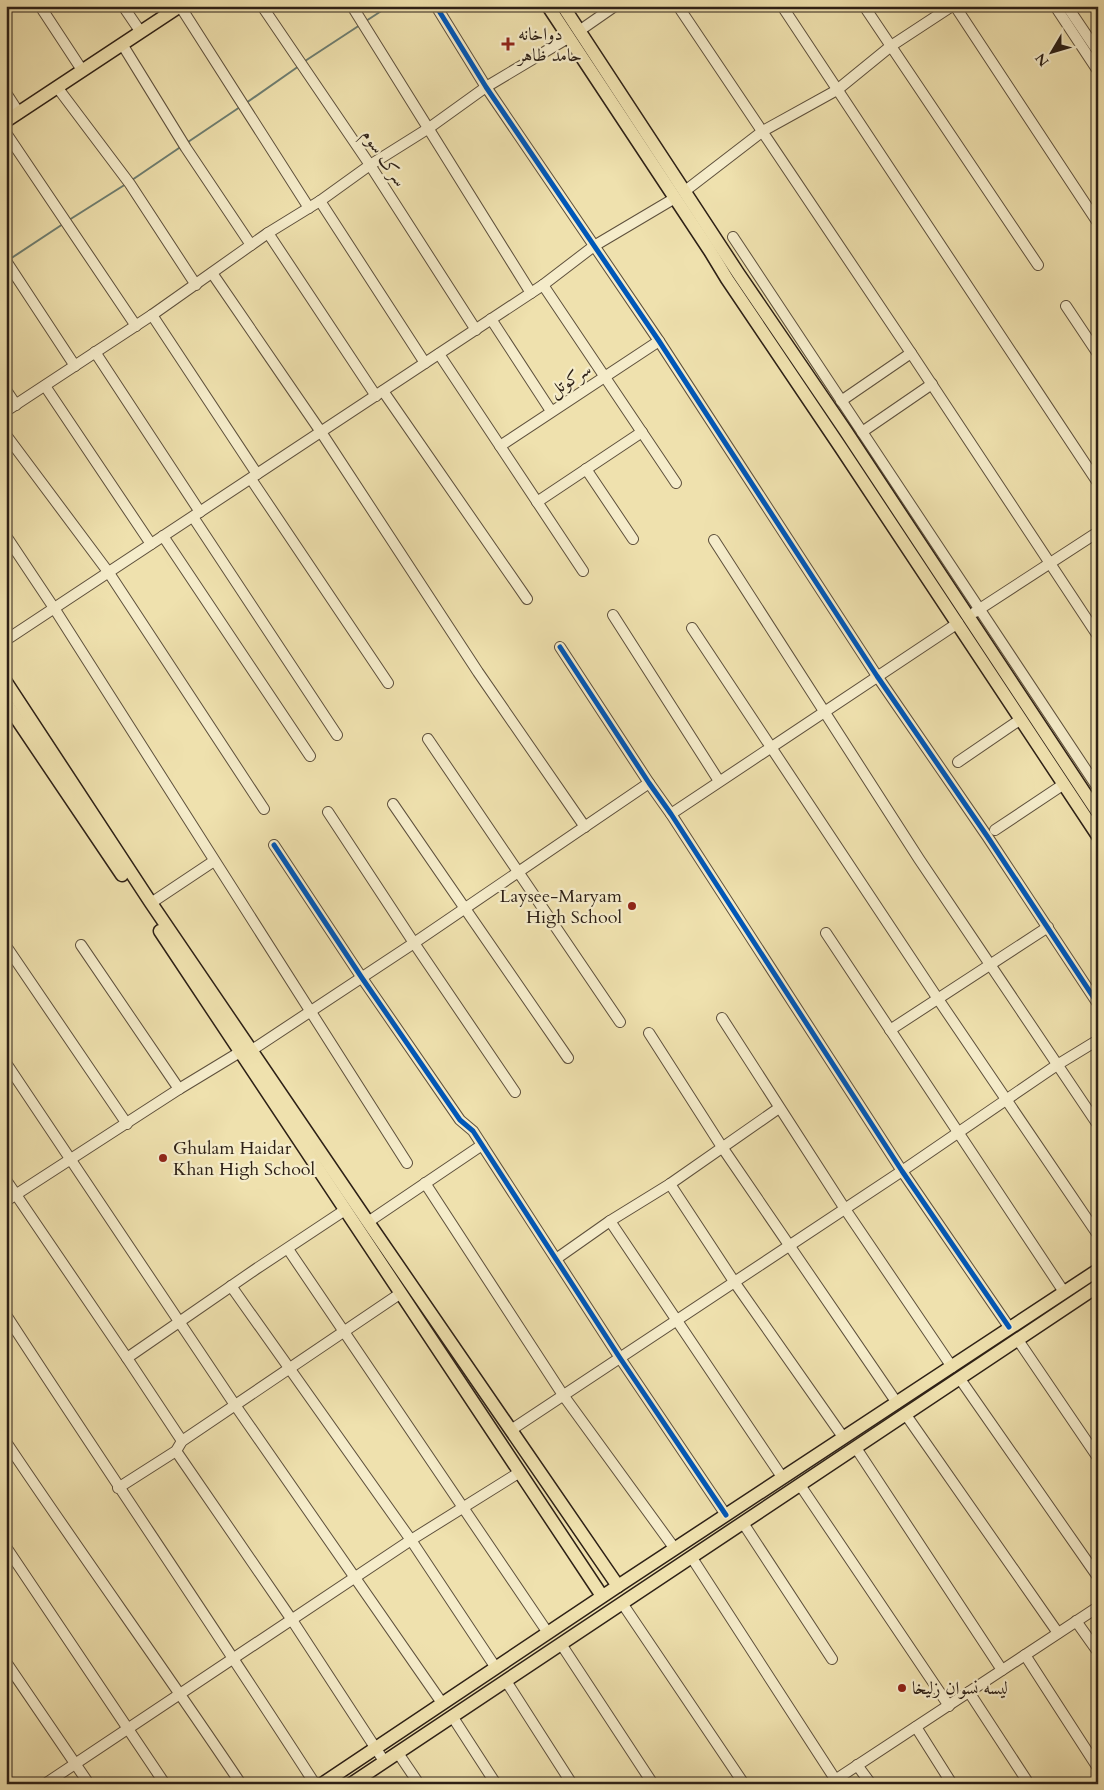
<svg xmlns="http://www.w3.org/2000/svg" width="1104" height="1790" font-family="Cardo,Amiri,serif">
<rect width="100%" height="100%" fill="#efe1ae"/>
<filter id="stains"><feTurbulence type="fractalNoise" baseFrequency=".004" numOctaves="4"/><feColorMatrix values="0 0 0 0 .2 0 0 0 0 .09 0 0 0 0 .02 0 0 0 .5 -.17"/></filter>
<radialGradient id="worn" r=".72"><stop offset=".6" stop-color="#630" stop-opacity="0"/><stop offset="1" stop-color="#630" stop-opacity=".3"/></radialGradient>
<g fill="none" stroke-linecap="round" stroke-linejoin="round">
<g stroke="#6e7e71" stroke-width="2">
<path d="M 366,21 L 389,6"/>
<path d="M 305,61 L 360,25"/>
<path d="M 246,103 L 299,66"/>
<path d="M 188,142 L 240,107"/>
<path d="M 132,180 L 182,146"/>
<path d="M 69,220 L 126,184"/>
<path d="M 10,259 L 63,224"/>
</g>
<defs>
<g id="minor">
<path d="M 40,6 L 82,70"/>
<path d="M 123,6 L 140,31"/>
<path d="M 180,6 L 309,208"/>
<path d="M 262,6 L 370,165 L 476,330"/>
<path d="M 352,6 L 531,293"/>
<path d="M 436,6 L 486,87 L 659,341 L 877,676 L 987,836 L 1098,1004"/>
<path d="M 678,6 L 911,353 L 1098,636"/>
<path d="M 782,6 L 1098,483"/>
<path d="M 864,6 L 1038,265"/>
<path d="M 955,6 L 1098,223"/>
<path d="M 1055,6 L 1098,71"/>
<path d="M 1067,6 L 1098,52"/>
<path d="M 579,31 L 615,6"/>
<path d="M 122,44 L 186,148 L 251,245"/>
<path d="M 57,87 L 130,184 L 196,285"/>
<path d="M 6,93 L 19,113"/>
<path d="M 6,133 L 136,326"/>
<path d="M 685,191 L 763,131 L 837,90 L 891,46 L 952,6"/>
<path d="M 320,201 L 425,363"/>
<path d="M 268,233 L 376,396"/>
<path d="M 733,237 L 1098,788"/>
<path d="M 6,261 L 75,366"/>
<path d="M 212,273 L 321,432 L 478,672 L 585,827"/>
<path d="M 543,285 L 676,483"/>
<path d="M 1066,306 L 1098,354"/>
<path d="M 152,315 L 257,474"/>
<path d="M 491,319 L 551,411"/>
<path d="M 95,352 L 200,512"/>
<path d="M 439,354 L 583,571"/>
<path d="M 45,386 L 151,544"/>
<path d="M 6,390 L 16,405"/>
<path d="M 383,391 L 527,599"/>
<path d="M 841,401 L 911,353"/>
<path d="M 6,411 L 152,315 L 268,233 L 320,201 L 370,165 L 429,128 L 486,87 L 568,38"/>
<path d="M 862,432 L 932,384"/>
<path d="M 6,435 L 109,573 L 264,809"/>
<path d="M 500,446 L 659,341"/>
<path d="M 586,469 L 633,539"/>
<path d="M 251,479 L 388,683"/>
<path d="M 537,502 L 642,432"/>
<path d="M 193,517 L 337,735"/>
<path d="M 6,536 L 54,608 L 407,1163"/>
<path d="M 163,536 L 310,756"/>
<path d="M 714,540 L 919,859 L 1098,1125"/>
<path d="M 975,612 L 1098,532"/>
<path d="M 613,615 L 719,781"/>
<path d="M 692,628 L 938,999 L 1098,1235"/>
<path d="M 6,640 L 543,285 L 594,246 L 675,198"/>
<path d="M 560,647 L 649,783 L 671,814 L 902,1171 L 1009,1327"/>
<path d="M 428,739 L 620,1022"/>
<path d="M 958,762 L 1021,719"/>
<path d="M 393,804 L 568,1058"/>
<path d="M 328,812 L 414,943 L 515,1092"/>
<path d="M 671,814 L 958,623"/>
<path d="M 995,830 L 1064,784"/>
<path d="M 274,845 L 362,978 L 460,1120 L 473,1131 L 620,1358 L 726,1515"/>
<path d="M 151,903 L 214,861"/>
<path d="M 826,933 L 1064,1292"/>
<path d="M 81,945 L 179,1089"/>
<path d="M 6,946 L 127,1124"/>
<path d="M 722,1018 L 845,1209 L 952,1367"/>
<path d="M 890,1030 L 1048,927"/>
<path d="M 649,1033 L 722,1147 L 897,1403"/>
<path d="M 252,1050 L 414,943 L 649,783"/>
<path d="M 6,1063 L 235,1405 L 442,1703"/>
<path d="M 6,1180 L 127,1358 L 182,1441"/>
<path d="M 425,1183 L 563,1395 L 675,1549"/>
<path d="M 670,1184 L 735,1283 L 843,1437"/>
<path d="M 6,1201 L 179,1089 L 240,1052"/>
<path d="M 610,1221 L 782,1477"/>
<path d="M 368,1222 L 482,1145"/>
<path d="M 288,1249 L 548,1633"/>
<path d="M 556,1259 L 610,1221 L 670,1184 L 779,1108"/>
<path d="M 231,1286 L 411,1540 L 496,1668"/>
<path d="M 6,1315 C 108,1472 214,1627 315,1784"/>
<path d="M 1018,1340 L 1098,1458"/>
<path d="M 127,1358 L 256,1269 L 345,1210"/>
<path d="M 960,1379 L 1098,1577"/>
<path d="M 906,1415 L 1058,1633"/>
<path d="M 511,1430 L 902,1171 L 1057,1065 L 1098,1040"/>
<path d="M 6,1442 C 83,1557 164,1669 241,1784"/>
<path d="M 856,1448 L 1002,1670"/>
<path d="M 176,1451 L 292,1620 L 384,1761"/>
<path d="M 800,1485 L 949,1706"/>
<path d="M 118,1488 L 176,1451 L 182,1441 L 401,1293"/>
<path d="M 743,1523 L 832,1659"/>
<path d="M 6,1547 L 165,1784"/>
<path d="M 692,1558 L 835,1779"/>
<path d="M 622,1603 L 744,1784"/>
<path d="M 1076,1621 L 1098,1652"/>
<path d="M 561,1644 L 653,1784"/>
<path d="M 1025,1655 L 1098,1768"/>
<path d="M 6,1662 L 89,1784"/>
<path d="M 506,1681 L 572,1784"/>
<path d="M 969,1692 L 1029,1784"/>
<path d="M 452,1716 L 496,1784"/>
<path d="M 916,1727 L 952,1784"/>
<path d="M 398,1753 L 419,1784"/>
<path d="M 857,1765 L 871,1784"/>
<path d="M 6,1781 L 8,1784"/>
<path d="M 45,1784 L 411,1540 L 520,1472"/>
<path d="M 829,1784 L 1098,1607"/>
</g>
<g id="major">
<path d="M 548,6 L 710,251 L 727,279 L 841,448 L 1098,836"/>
<path d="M 563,6 L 738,273 L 845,430 L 1098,813"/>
<path d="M 6,121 L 180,6"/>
<path d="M 6,682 L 151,903 L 368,1222 L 618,1586"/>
<path d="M 6,703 L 122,875"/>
<path d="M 160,931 L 602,1596"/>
<path d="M 322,1784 L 618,1586 L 1098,1270"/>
<path d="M 351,1784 L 1098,1286"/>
</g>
</defs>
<use href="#minor" stroke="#5e503c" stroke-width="12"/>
<use href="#major" stroke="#2d2016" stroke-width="15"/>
<use href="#minor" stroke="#f5ecca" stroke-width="10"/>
<use href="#major" stroke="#efe1ae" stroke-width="12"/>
<defs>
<g id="cycleway">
<path d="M 436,6 L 486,87 L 659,341 L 877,676 L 987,836 L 1098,1004"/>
<path d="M 560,647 L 649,783 L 671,814 L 902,1171 L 1009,1327"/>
<path d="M 274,845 L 362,978 L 460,1120 L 473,1131 L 620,1358 L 726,1515"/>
</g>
</defs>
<use href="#cycleway" stroke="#f5ecca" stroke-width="8"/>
<use href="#cycleway" stroke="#0057b8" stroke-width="5"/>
</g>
<g fill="#8f2418" stroke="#f5ecca" stroke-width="2">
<path d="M505.5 36.5h5v5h5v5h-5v5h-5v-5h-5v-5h5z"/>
<circle cx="632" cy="906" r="5"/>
<circle cx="163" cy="1158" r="5"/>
<circle cx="902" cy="1688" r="5"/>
</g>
<g text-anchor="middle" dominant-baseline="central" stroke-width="4.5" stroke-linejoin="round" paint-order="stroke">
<g font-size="18" fill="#2d2016" stroke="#f5ecca" text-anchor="start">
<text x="518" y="34">دواخانه<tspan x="518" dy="21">حامد ظاهر</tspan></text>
<text x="622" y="896" text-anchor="end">Laysee-Maryam<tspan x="622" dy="21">High School</tspan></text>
<text x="173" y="1148">Ghulam Haidar<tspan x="173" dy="21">Khan High School</tspan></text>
<text x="912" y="1688">لیسه نسوان زلیخا</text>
</g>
<g font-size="18" fill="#2d2016" stroke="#f5ecca">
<text transform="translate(384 158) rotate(56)">سرک سوم</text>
<text transform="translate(570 380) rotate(-33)">سرکوتل</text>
</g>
</g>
<rect width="1104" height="1790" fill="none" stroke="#efe1ae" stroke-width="25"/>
<rect x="8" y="8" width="1089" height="1775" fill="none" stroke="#2d2016" stroke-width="2.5"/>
<rect x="12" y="12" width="1079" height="1765" fill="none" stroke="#2d2016"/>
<g transform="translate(1052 52) rotate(232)" stroke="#f5ecca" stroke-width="4" paint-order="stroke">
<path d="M0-4L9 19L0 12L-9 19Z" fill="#2d2016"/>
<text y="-8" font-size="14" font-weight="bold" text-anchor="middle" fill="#2d2016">N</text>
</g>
<rect width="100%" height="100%" filter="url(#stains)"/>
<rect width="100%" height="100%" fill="url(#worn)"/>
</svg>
